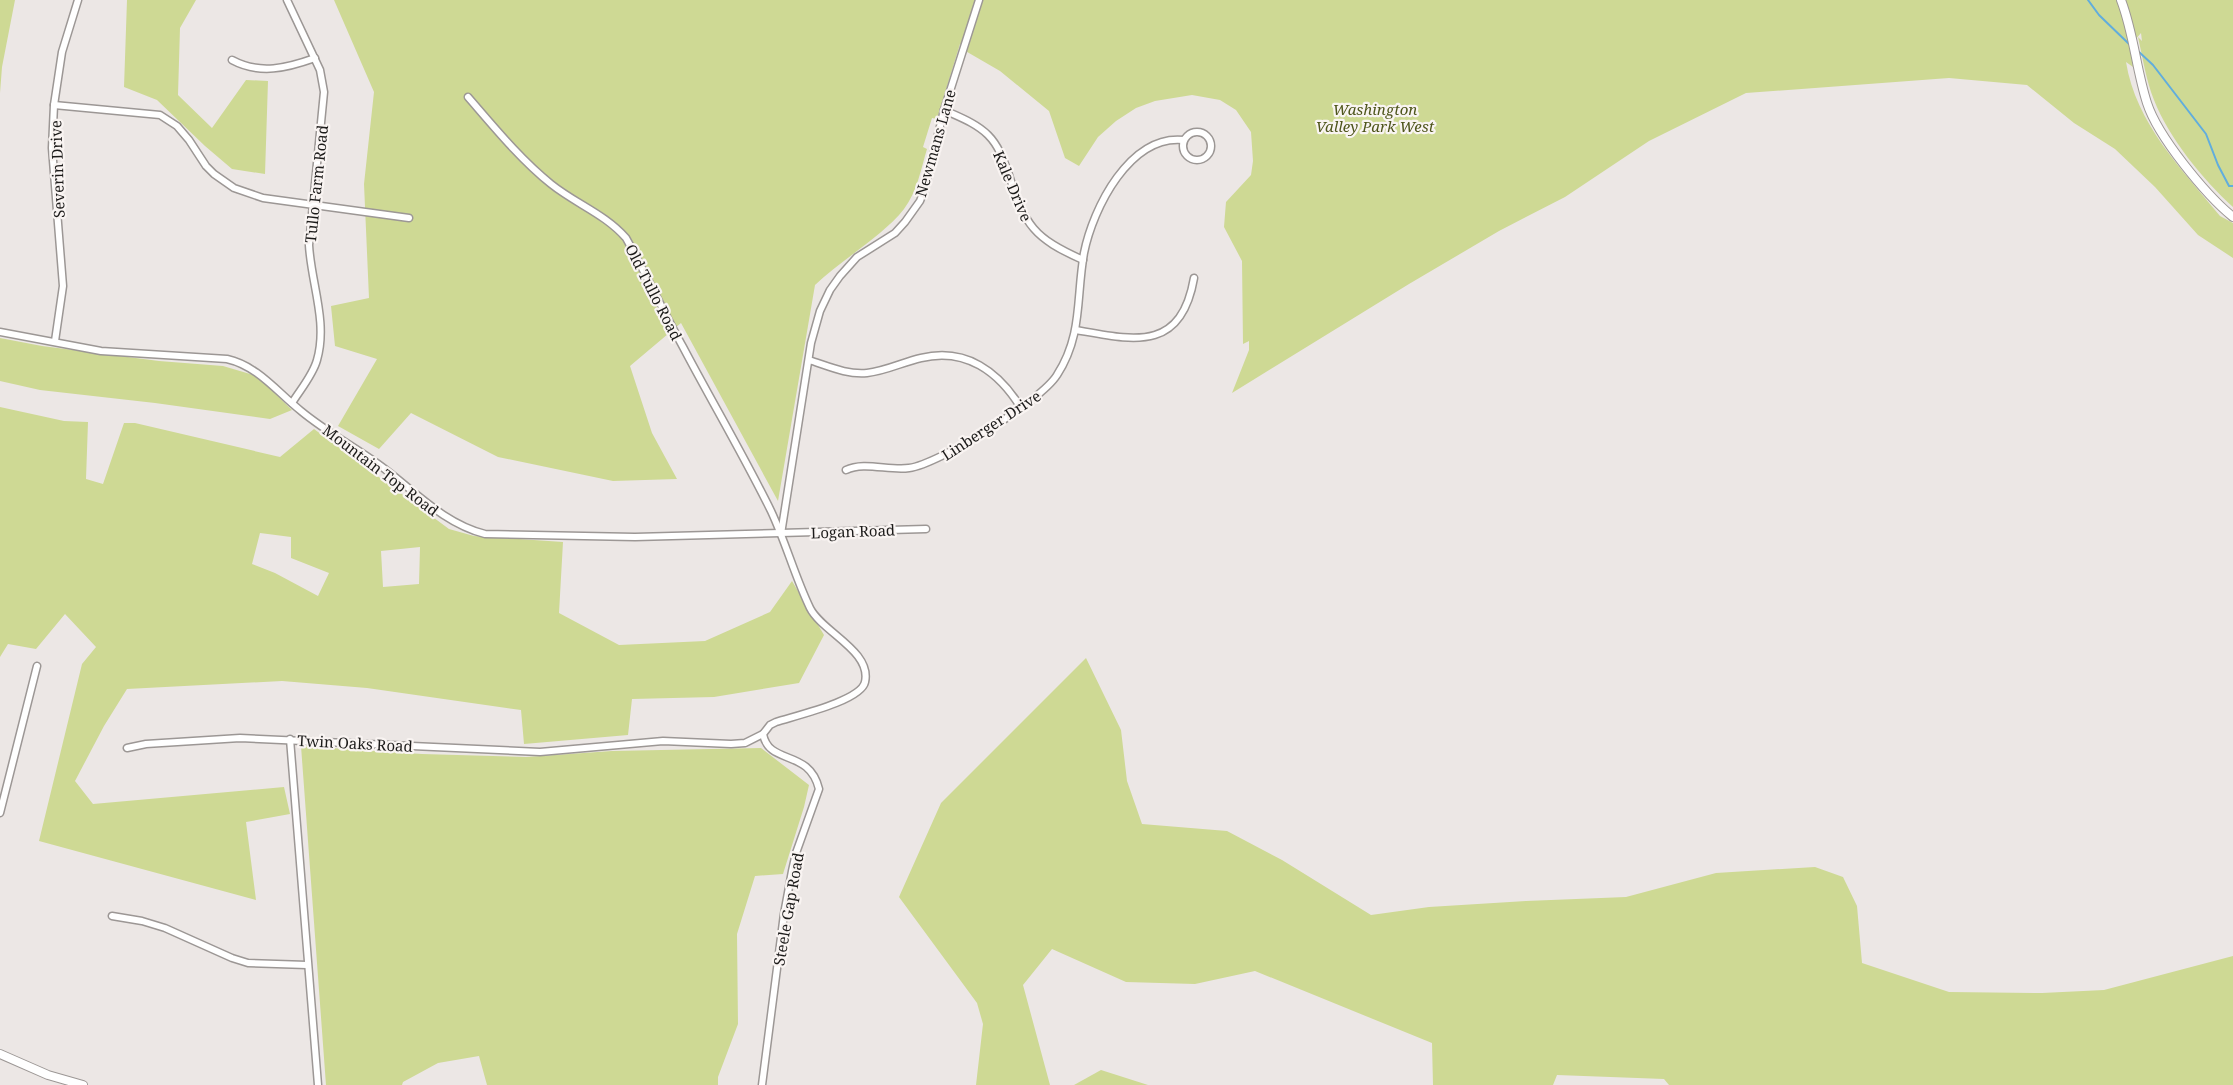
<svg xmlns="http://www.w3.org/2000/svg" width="2233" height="1085" font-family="'Noto Serif',serif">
<rect width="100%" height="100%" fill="#ece7e5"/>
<g fill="#ced994" fill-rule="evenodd">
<path d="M 0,0 L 15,0 L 2,67 L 0,93 Z"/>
<path d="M 127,0 L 196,0 L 180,28 L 178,95 L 212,128 L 246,80 L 268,81 L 265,174 L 232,169 L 205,146 L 157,100 L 124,87 Z"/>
<path d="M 334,0 L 2233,0 L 2233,207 C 2203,180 2169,138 2154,100 C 2146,80 2143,59 2138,37 L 2142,41 L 2141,33 L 2130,46 L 2133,67 L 2126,62 C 2136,124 2182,169 2220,216 L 2233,223 L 2233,258 L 2198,235 L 2155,187 L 2115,149 L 2074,123 L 2027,85 L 1949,78 L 1746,93 L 1649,141 L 1565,197 L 1499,231 L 1409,284 L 1232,393 L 1249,350 L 1249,341 L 1243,344 L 1242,261 L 1224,227 L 1226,202 L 1251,175 L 1253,161 L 1251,132 L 1236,110 L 1220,100 L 1192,95 L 1155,101 L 1136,108 L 1116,121 L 1098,137 L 1079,166 L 1065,158 L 1049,111 L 1000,71 L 962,49 L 963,45 L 960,44 L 937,119 L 932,118 L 923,147 L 927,149 C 921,169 917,192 904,209 C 883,236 841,260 815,285 L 778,501 L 681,323 L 630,366 L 652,433 L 677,479 L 613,481 L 498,457 L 411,413 L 379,449 L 338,426 L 377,359 L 335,346 L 331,306 L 369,298 L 364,184 L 374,92 Z"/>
<path d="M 0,338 L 42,346 L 159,361 L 223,366 L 257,376 L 292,410 L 270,419 L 155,403 L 40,390 L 0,381 Z"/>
<path d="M 0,407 L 64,421 L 88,422 L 86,479 L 103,484 L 124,423 L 135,423 L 280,457 L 314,429 L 449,529 L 474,536 L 563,542 L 559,613 L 619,645 L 705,641 L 770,612 L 792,581 L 824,635 L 799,683 L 714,697 L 632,699 L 628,735 L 524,744 L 521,710 L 367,688 L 282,681 L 127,689 L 104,726 L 75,781 L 93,804 L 284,787 L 290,814 L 246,822 L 256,900 L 39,841 L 82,664 L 96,647 L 65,614 L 36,649 L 8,644 L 0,657 ZM 260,533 L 291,537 L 291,558 L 329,573 L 318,596 L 275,573 L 252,564 ZM 420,547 L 419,584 L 383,587 L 381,551 Z"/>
<path d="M 1086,658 L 1121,730 L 1127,781 L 1142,824 L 1227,831 L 1282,860 L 1371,915 L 1429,907 L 1526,901 L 1626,897 L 1716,873 L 1815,867 L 1843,877 L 1857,906 L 1862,963 L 1949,992 L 2042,993 L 2104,990 L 2233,956 L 2233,1085 L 1669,1085 L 1664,1079 L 1557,1075 L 1553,1085 L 1433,1085 L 1432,1043 L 1255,971 L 1195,984 L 1126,982 L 1052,949 L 1023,985 L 1050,1085 L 976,1085 L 983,1024 L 977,1003 L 899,897 L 941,803 Z"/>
<path d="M 301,746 L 422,754 L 526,757 L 612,751 L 761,748 L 809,785 L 804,807 L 783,874 L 755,876 L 737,934 L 738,1024 L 718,1077 L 718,1085 L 487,1085 L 479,1056 L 438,1063 L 403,1082 L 402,1085 L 326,1085 Z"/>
<path d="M 1101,1070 L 1148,1085 L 1074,1085 Z"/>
</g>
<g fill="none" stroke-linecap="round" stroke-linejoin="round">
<g stroke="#61addd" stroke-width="2">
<path d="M 2088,0 L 2099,15 L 2129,44"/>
<path d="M 2138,51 L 2153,65 L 2206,134 L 2218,165 L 2229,186 L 2233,186"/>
</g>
<defs>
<g id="minor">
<path d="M 287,0 L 320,70 L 324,92 L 309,245 C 311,283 328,322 317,360 C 313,375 300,390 292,403"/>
<path d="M 232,60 C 260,75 287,68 315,58"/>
<path d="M 468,97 C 494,127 520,159 551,184 C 576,204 605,214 626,238 C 646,274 663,311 683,347 C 712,402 744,456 771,511 C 786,543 795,577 810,608 C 822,632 872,651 865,682 C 861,701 794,716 776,722 L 770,725 L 763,734 C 769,766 809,748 819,789 L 796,853 L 792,871 L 784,914 L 762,1085"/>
<path d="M 54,105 L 160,115 L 177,126 L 189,140 L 206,166 L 214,174 L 234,188 L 263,198 L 409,218"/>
<path d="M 944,110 C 959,117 976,123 988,135 C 999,146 1004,161 1009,175 C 1025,226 1034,238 1083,260"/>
<circle cx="1197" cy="146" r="14"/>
<path d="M 1076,330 C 1133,340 1181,353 1194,278"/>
<path d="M 0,332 L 101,351 L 227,359 C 258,366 277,392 301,411 C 325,431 353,446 378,464 C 413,489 442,523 485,534 L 635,537 L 926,529"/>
<path d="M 55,341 L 63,286 L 52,148 L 54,105 L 62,52 L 78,0"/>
<path d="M 809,360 C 828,366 847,375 867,373 C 886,371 903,362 921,358 C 966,347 999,372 1021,408"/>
<path d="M 846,470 C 864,461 889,471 909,468 C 939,464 1041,401 1057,375 C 1083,335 1076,297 1084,253 C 1093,208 1130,134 1184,140"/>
<path d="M 781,534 L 811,343 L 820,311 L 830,290 L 840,276 L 857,257 L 895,233 L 905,222 L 920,201 L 925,188 L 944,110 L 979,0"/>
<path d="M 290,739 L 318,1085"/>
<path d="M 127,748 L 146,744 L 240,738 L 540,752 L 663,741 L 731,744 L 745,743 L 763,734"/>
<path d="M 0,813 L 37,666"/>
<path d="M 112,916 L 142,921 L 165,928 L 232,958 L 248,963 L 307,965"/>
</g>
<g id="tertiary">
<path d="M 2121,0 C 2134,34 2136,69 2147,103 C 2158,137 2206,195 2233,217"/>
<path d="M 0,1054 L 48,1075 L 83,1085"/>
</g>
</defs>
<use href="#minor" stroke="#9c9795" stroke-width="9"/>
<use href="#tertiary" stroke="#9c9795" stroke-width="10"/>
<use href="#minor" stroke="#fff" stroke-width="6"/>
<use href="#tertiary" stroke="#fff" stroke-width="8"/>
</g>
<g text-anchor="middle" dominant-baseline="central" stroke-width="4.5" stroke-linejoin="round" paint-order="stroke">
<g font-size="15" font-style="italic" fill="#4e551b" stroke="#f9f4f2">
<text x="1375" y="109">Washington<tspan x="1375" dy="17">Valley Park West</tspan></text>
</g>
<g font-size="15" fill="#1c1b1a" stroke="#f9f4f2">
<text transform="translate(935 143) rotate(-74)">Newmans Lane</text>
<text transform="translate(57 169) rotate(-92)">Severin Drive</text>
<text transform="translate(316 184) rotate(-84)">Tullo Farm Road</text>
<text transform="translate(1013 186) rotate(67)">Kale Drive</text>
<text transform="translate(654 292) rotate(63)">Old Tullo Road</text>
<text transform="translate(991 425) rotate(-33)">Linberger Drive</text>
<text transform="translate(381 470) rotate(37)">Mountain Top Road</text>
<text transform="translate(853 531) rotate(-2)">Logan Road</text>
<text transform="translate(355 743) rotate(3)">Twin Oaks Road</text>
<text transform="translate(788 909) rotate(-80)">Steele Gap Road</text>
</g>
</g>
</svg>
